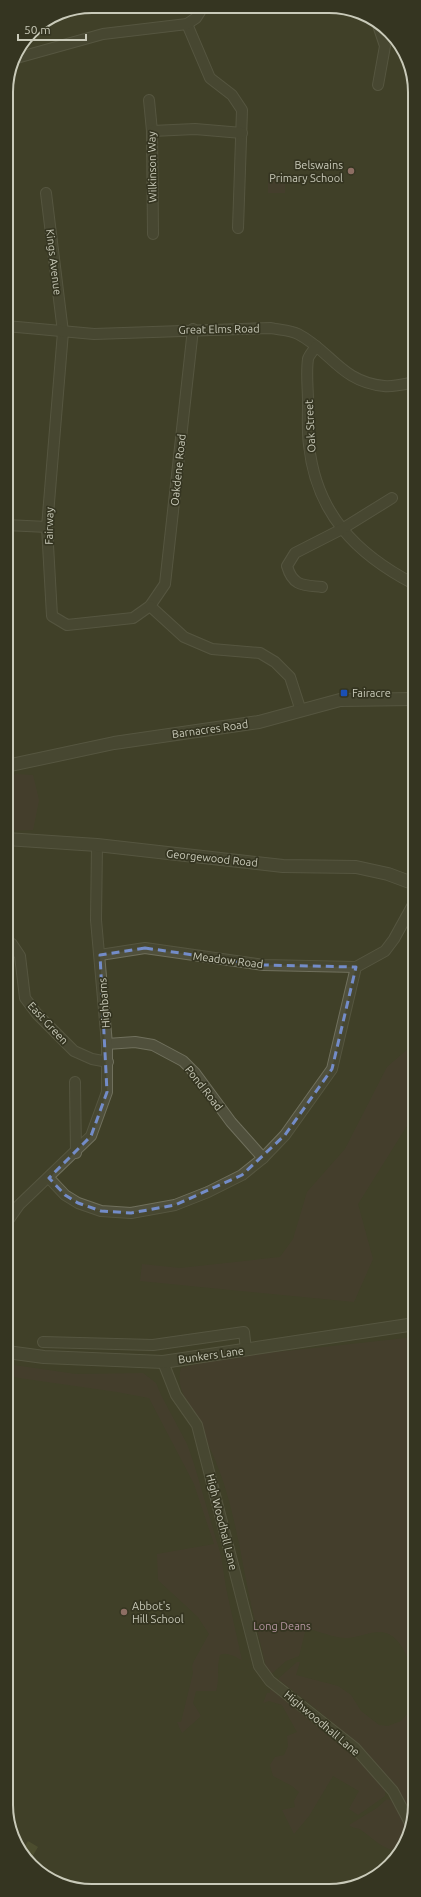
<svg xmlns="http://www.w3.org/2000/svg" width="421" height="1897" font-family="Ubuntu,sans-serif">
<rect width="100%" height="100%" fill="#404028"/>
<g fill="#4a3d32">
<rect x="268" y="176" width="17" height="17"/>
<path d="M 17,774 L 33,775 L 39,800 L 33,830 L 6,831 L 6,777 Z"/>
<path d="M 415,1043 L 415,1113 L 358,1204 L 373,1259 L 354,1302 L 140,1281 L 142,1264 L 180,1268 L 280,1257 L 293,1239 L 307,1192 L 345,1149 L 387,1067 Z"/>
<path d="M 415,1337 L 415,1685 C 411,1668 404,1635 382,1632 C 371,1631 359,1637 348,1638 C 338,1639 317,1631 306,1628 L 299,1656 L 286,1661 L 268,1677 C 262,1646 253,1616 247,1585 C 239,1544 232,1501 216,1462 C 206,1438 192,1415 182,1391 C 179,1383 179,1375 181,1368 L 222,1358 Z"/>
<path d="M 7,1364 L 76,1374 L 143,1373 L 156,1383 L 161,1395 L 187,1444 L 194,1464 L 221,1556 L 226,1588 L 242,1660 C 235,1657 227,1651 220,1655 C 216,1669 220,1679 216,1691 L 196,1691 L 193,1703 L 201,1716 L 182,1733 L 177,1722 L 181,1722 L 193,1673 L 192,1666 L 194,1661 L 209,1634 L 198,1617 L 158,1580 L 157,1554 L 214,1544 L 194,1484 L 149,1398 L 117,1392 L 19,1378 L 7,1375 Z"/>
<path d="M 297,1662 L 300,1662 L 296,1675 L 338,1686 L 351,1695 L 361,1711 L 379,1725 L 388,1726 L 401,1721 L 415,1705 L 415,1810 L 412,1816 C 378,1755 332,1721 278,1679 Z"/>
<path d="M 270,1690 L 272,1690 L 351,1754 L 385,1788 L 385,1796 L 358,1815 L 349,1809 L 359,1791 L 333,1776 L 309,1816 L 294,1834 L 282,1810 L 295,1807 L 294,1801 L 299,1792 L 292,1786 L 273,1776 L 270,1765 L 275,1757 L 284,1755 L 288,1746 L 287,1736 L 297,1732 L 282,1705 L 269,1701 L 263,1703 L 267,1693 L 270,1693 Z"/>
<path d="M 7,1778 L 14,1783 L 7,1795 Z"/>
<path d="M 387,1799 L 394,1801 L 409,1826 L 398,1852 C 380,1847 375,1840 361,1830 C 357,1827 353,1829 349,1825 L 377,1808 Z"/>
</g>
<path fill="#5c5e36" d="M 28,1841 L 38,1847 L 29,1862 L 23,1849 Z"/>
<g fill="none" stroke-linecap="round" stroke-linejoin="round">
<defs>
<g id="minor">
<path d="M 187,24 L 210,78 L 232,95 L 242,110 L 238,228"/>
<path d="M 378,25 L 385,46 L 378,85"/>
<path d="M 13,59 L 103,34 L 187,24 L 196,18 L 203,7"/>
<path d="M 149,100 L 152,131 L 153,234"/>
<path d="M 152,131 L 195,129 L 242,133"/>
<path d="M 46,193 L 63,332 L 47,527 L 52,616 L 67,625 L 133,618 L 150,606 L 165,584 L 193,329"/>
<path d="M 6,326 L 94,334 L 271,328 C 279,330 290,330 298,334 C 331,351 341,382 384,386 C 393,387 405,384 414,382"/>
<path d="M 316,346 C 314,350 309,355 308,359 C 306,373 308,388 308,402 C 308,416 307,431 309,445 C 316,513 356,554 414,584"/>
<path d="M 6,525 L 47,527"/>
<path d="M 322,587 C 304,585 293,587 287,566 L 295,553 L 342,529 L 392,498"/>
<path d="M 150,606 L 184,637 L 212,649 L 260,653 L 275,662 L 290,677 L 301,711"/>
<path d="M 6,940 L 12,944 L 20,956 L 25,998 L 37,1014 L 74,1051 L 92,1059 L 108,1062"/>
<path d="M 100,955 L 145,948 L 264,965 L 356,967"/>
<path d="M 107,1044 L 135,1042 L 153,1045 L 183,1061 L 195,1073 L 231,1122 L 263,1158"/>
<path d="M 75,1082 L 76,1153"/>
<path d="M 49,1178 L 65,1195 L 78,1203 L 101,1211 L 131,1213 L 175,1205 L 208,1192 L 242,1175 L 263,1158 L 285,1135 L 332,1069 L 356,967 L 385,951 L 394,939 L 415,901"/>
<path d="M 7,1222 L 19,1205 L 91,1136 L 107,1092 L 107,1044 L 96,920 L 97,845"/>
<path d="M 43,1342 L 153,1345 L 244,1332 L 246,1350"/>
<path d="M 163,1362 L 176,1395 L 197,1425 L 259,1666 L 270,1681 L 355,1748 L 393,1791 L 410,1823"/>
</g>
<g id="tertiary">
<path d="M 6,766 L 114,743 L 259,722 L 340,700 L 414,699"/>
<path d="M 6,839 L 97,845 L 283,866 L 356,867 L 388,874 L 415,884"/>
<path d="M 7,1352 L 44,1357 L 163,1362 L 415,1324"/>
</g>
</defs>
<use href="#minor" stroke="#70705d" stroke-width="12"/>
<use href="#tertiary" stroke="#70705d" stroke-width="14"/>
<use href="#minor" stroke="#50503c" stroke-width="10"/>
<use href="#tertiary" stroke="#50503c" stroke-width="12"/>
</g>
<path d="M0 0H421V1897H0ZM 145,948 L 263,965 L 356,967 L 332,1069 L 285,1135 L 242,1175 L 175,1205 L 131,1213 L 101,1211 L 78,1203 L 65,1195 L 49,1178 L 91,1136 L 107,1092 L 100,955 Z" fill="#404028" fill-opacity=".55" fill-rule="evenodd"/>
<path fill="none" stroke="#738cc8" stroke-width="3" stroke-dasharray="8 5" stroke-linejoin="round" d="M 145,948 L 263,965 L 356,967 L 332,1069 L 285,1135 L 242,1175 L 175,1205 L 131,1213 L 101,1211 L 78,1203 L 65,1195 L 49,1178 L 91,1136 L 107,1092 L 100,955 Z"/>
<g fill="#8d6e63" stroke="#353521" stroke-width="1.5">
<circle cx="351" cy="171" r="4"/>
<circle cx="124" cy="1612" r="4"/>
</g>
<rect fill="#1a4fb4" stroke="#353521" stroke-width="1.5" x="340" y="689" width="8" height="8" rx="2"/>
<g text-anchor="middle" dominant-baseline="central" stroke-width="3.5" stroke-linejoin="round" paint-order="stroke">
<g font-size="11" fill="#c9cab9" stroke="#353521" text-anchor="start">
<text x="343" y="165" text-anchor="end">Belswains<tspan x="343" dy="13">Primary School</tspan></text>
<text x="352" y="693">Fairacre</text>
<text x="132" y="1606">Abbot's<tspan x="132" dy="13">Hill School</tspan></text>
</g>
<g font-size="11" fill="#c9cab9" stroke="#353521">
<text transform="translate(152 167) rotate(-91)">Wilkinson Way</text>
<text transform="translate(54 262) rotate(83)">Kings Avenue</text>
<text transform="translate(219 329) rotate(-1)">Great Elms Road</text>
<text transform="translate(310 426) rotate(-93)">Oak Street</text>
<text transform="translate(178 470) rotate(-84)">Oakdene Road</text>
<text transform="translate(49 526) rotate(-89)">Fairway</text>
<text transform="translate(210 729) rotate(-8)">Barnacres Road</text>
<text transform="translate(212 858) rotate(6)">Georgewood Road</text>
<text transform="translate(228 960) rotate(7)">Meadow Road</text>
<text transform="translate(104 1003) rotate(-94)">Highbarns</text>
<text transform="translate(48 1023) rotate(47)">East Green</text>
<text transform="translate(204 1088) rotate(52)">Pond Road</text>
<text transform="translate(211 1355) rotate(-8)">Bunkers Lane</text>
<text transform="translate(222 1522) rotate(76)">High Woodhall Lane</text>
<text transform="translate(322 1723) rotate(40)">Highwoodhall Lane</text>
</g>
<g font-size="11" fill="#b3949f" stroke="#353521">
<text x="282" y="1626">Long Deans</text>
</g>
</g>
<path d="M0 0H421V1897H0ZM92 13H329A79 79 0 0 1 408 92V1805A79 79 0 0 1 329 1884H92A79 79 0 0 1 13 1805V92A79 79 0 0 1 92 13Z" fill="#353521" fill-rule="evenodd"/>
<path fill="none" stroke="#c9cab9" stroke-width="2" d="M92 13H329A79 79 0 0 1 408 92V1805A79 79 0 0 1 329 1884H92A79 79 0 0 1 13 1805V92A79 79 0 0 1 92 13Z"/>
<path d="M18 34v6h68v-6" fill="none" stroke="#c9cab9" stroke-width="2"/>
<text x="24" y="34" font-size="12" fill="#c9cab9" stroke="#353521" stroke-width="3" paint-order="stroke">50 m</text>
</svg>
